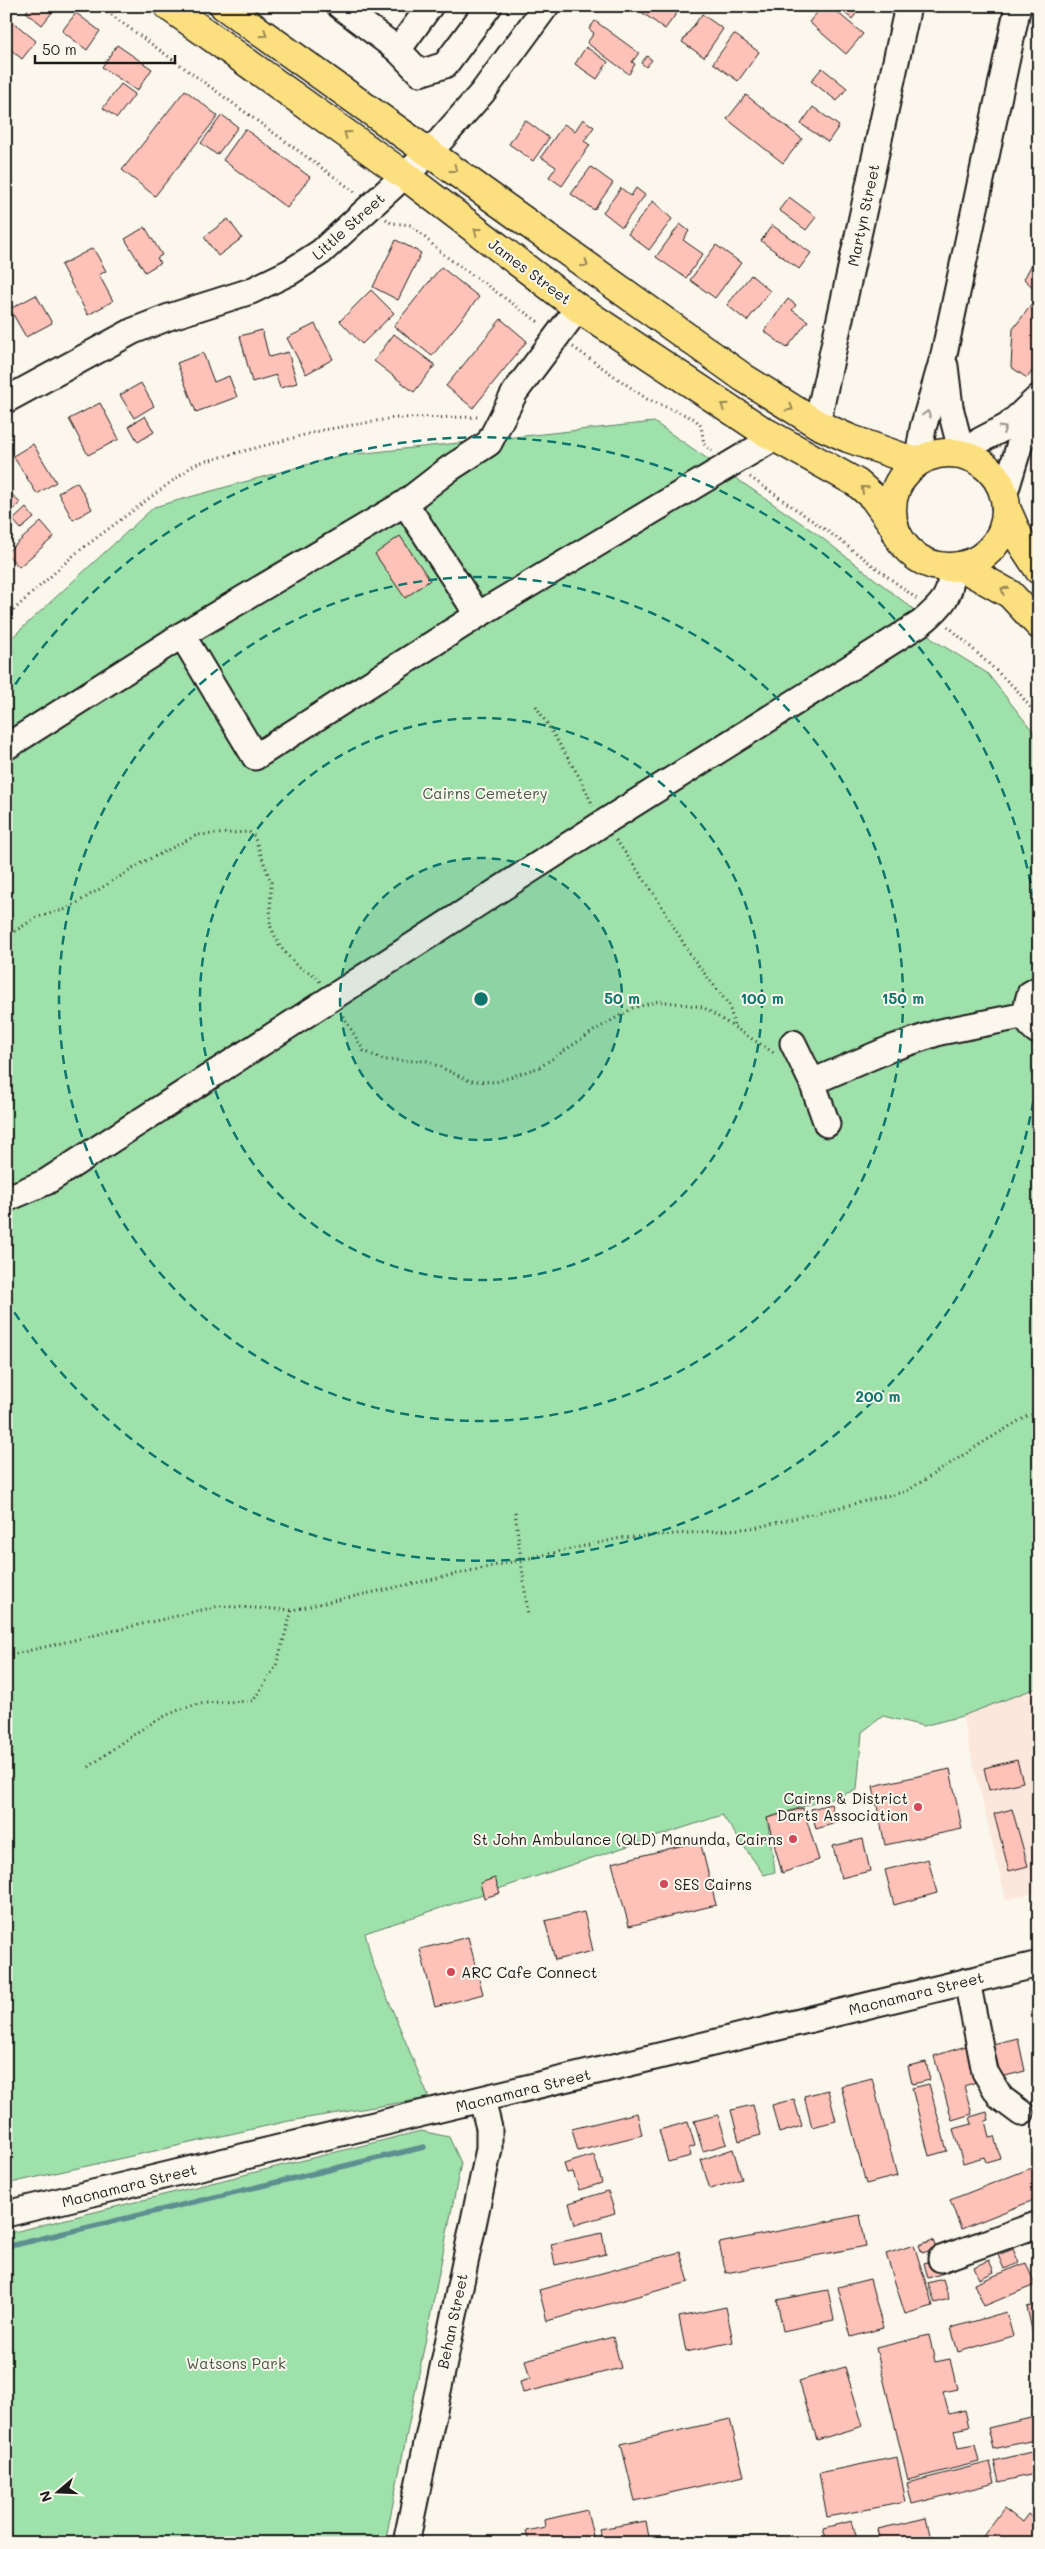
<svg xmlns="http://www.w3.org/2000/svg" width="1045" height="2549" font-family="Mali,sans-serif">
<rect width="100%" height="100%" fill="#fbf7ec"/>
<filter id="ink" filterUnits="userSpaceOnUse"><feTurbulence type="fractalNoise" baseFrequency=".02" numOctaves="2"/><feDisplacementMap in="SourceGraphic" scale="10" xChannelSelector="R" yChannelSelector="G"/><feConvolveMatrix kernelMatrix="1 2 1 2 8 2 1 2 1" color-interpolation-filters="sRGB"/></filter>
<g filter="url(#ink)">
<path fill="#fce7dd" d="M 1039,1687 L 1039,1892 L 1006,1900 L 962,1716 Z"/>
<g fill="#9fe1ab" stroke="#5e7e64">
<path d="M 654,422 L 817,534 L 912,608 L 932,639 L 987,673 L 1039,739 L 1039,1687 L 962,1716 L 923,1726 L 883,1716 L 862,1732 L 857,1790 L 767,1818 L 775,1872 L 764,1875 L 722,1815 L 365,1933 L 372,1961 L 429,2098 L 289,2121 L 6,2184 L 6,643 L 154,507 L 338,456 Z"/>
<path d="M 421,2131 L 449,2137 L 461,2163 L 385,2543 L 6,2543 L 6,2234 Z"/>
</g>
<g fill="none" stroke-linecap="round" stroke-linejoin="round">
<path stroke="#5d8f91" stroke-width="5.5" d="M 6,2247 L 424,2147"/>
</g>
<g fill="#fec2b9" stroke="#1c1c1c">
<path d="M 30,6 L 57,6 L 42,25 L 26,12 Z"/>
<path d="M 633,6 L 682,6 L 665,29 Z"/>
<path d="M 823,6 L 830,6 L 863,34 L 846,54 L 809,22 Z"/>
<path d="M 836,6 L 862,6 L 852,19 Z"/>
<path d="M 76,13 L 100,31 L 87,50 L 62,31 Z"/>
<path d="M 702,14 L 723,29 L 704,57 L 682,42 Z"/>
<path d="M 12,21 L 36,41 L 22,59 L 6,46 L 6,27 Z"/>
<path d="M 595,21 L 639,53 L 632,62 L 635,64 L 629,74 L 587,43 L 594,33 L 589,29 Z"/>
<path d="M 734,34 L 759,52 L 738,81 L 713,63 Z"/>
<path d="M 117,45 L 152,69 L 137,91 L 102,67 Z"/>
<path d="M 586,47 L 608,62 L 597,79 L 575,64 Z"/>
<path d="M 647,56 L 652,60 L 646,67 L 641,63 Z"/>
<path d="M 822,68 L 847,88 L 837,101 L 811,81 Z"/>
<path d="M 121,84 L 135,94 L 117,118 L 103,108 Z"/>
<path d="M 185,90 L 218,116 L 155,196 L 122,170 Z"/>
<path d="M 746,95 L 802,139 L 783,163 L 727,119 Z"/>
<path d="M 813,107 L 839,126 L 828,142 L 801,124 Z"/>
<path d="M 222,115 L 238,127 L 217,155 L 201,143 Z"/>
<path d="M 583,119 L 594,127 L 584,141 L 590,145 L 562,186 L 549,177 L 556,167 L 541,157 L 564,124 L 575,131 Z"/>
<path d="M 525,120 L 549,138 L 533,161 L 509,144 Z"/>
<path d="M 245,129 L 310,177 L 287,208 L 223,160 Z"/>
<path d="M 591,167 L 613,183 L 594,210 L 571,194 Z"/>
<path d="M 621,188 L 631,196 L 636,188 L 645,195 L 622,227 L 603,212 Z"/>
<path d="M 789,197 L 816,217 L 806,230 L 779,210 Z"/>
<path d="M 653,201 L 672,219 L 649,250 L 628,234 Z"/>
<path d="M 228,219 L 242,238 L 218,256 L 204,237 Z"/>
<path d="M 680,224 L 689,231 L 683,240 L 703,254 L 686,278 L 656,257 Z"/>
<path d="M 772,225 L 811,253 L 799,269 L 761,241 Z"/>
<path d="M 145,227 L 162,255 L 157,258 L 160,263 L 145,272 L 125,239 Z"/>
<path d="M 396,240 L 421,253 L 398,300 L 373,287 Z"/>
<path d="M 716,245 L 741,263 L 715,298 L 690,280 Z"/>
<path d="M 93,248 L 106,271 L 99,275 L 113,301 L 88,315 L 61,265 Z"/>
<path d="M 1032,264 L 1039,269 L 1039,293 L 1024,279 Z"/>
<path d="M 441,267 L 479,297 L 432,356 L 394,326 Z"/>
<path d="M 751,275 L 770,291 L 747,321 L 727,305 Z"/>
<path d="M 371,290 L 394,313 L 362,344 L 340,321 Z"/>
<path d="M 36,295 L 52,323 L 26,337 L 10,309 Z"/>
<path d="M 788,299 L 796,305 L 792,310 L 808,321 L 787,348 L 764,331 Z"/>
<path d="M 1032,304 L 1039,309 L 1039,362 L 1027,378 L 1011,367 L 1013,329 Z"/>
<path d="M 501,319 L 527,341 L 473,408 L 446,386 Z"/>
<path d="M 315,324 L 333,359 L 306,374 L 287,338 Z"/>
<path d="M 262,330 L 269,357 L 288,352 L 297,383 L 280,388 L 276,375 L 252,382 L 240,336 Z"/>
<path d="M 394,334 L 435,365 L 414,392 L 374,361 Z"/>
<path d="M 203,353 L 214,382 L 229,376 L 237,397 L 196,412 L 177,363 Z"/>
<path d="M 141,383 L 154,406 L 134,418 L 120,395 Z"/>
<path d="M 100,403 L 119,439 L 88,455 L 69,419 Z"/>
<path d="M 145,416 L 154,432 L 138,442 L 129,426 Z"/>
<path d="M 33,444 L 56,482 L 37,494 L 13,456 Z"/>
<path d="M 77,482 L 92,509 L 73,520 L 58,493 Z"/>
<path d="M 6,488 L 20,503 L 6,516 Z"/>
<path d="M 26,508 L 34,518 L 21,529 L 13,520 Z"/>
<path d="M 41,522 L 54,537 L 19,567 L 6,553 Z"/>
<path d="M 400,536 L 430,580 L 405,598 L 375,554 Z"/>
<path d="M 1017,1760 L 1023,1782 L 989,1790 L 984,1768 Z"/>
<path d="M 950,1769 L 962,1829 L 885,1845 L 873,1786 Z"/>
<path d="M 831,1804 L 836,1823 L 816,1829 L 811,1809 Z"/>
<path d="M 803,1808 L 819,1860 L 782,1873 L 767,1818 Z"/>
<path d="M 1012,1809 L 1028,1866 L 1009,1871 L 994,1814 Z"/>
<path d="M 863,1839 L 870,1871 L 841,1878 L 833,1846 Z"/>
<path d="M 700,1841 L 716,1905 L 629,1926 L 612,1863 Z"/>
<path d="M 928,1859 L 937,1893 L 894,1905 L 885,1870 Z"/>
<path d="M 495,1878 L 500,1893 L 484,1898 L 480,1883 Z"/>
<path d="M 584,1912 L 593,1951 L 555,1960 L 545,1921 Z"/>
<path d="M 468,1937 L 483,1994 L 435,2007 L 420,1949 Z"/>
<path d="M 1018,2038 L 1025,2071 L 1001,2077 L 993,2044 Z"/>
<path d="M 969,2045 L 979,2081 L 964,2086 L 972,2114 L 952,2120 L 934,2056 Z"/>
<path d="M 926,2062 L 930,2080 L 912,2084 L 908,2066 Z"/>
<path d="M 872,2078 L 897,2176 L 866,2184 L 841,2086 Z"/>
<path d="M 929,2084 L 947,2151 L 929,2156 L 912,2088 Z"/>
<path d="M 828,2090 L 836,2121 L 812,2127 L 804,2096 Z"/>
<path d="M 794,2099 L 802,2126 L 779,2133 L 772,2105 Z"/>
<path d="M 753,2105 L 761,2135 L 739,2141 L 731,2110 Z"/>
<path d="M 987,2112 L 989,2120 L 985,2121 L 989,2137 L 994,2136 L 1000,2158 L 986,2162 L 984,2157 L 963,2163 L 953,2129 L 972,2124 L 970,2117 Z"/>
<path d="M 637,2113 L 642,2135 L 578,2151 L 572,2129 Z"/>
<path d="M 718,2115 L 727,2144 L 703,2151 L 694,2121 Z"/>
<path d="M 688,2122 L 695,2146 L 689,2148 L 691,2156 L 668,2162 L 659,2130 Z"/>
<path d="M 733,2149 L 742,2179 L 710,2189 L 701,2160 Z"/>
<path d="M 594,2155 L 602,2183 L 579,2190 L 573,2172 L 567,2173 L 564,2164 Z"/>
<path d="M 1039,2165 L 1039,2198 L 961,2229 L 950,2200 Z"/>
<path d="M 608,2191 L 615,2213 L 575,2225 L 569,2203 Z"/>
<path d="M 860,2215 L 866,2246 L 726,2273 L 719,2243 Z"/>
<path d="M 602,2233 L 606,2254 L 555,2265 L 551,2244 Z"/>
<path d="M 933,2240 L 936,2249 L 922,2253 L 919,2245 Z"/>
<path d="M 914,2245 L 933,2306 L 905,2314 L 886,2254 Z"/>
<path d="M 1013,2249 L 1019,2263 L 1004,2269 L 998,2255 Z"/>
<path d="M 680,2252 L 689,2282 L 547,2321 L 539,2290 Z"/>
<path d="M 939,2258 L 944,2273 L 928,2278 L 924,2263 Z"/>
<path d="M 989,2260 L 994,2272 L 979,2279 L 974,2267 Z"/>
<path d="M 1026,2263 L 1035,2285 L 984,2306 L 974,2284 Z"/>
<path d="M 870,2279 L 883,2328 L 851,2337 L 838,2287 Z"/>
<path d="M 943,2279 L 949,2299 L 935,2303 L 928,2283 Z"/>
<path d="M 828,2290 L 834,2320 L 783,2331 L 777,2300 Z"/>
<path d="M 1039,2304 L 1039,2333 L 1033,2335 L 1027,2307 Z"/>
<path d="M 726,2307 L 733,2342 L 686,2352 L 679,2317 Z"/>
<path d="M 1006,2312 L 1013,2336 L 958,2352 L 951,2328 Z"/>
<path d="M 929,2335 L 935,2362 L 950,2359 L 957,2389 L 943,2392 L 949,2414 L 965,2410 L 969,2427 L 954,2430 L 958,2448 L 975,2445 L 979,2462 L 908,2480 L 876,2348 Z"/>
<path d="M 613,2337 L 621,2368 L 523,2393 L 520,2382 L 530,2379 L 525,2360 Z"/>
<path d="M 845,2367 L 863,2426 L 817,2440 L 799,2381 Z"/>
<path d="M 1039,2416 L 1039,2439 L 993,2449 L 988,2428 Z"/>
<path d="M 730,2419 L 744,2476 L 635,2501 L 621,2444 Z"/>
<path d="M 1039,2450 L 1039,2473 L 999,2482 L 994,2461 Z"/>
<path d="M 897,2457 L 906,2502 L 827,2517 L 819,2473 Z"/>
<path d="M 990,2462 L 995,2483 L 912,2504 L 907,2483 Z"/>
<path d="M 1004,2508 L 1022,2522 L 1028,2514 L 1039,2522 L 1039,2543 L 978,2543 Z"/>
<path d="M 587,2510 L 593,2536 L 565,2543 L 529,2543 L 526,2531 L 545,2527 L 544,2520 Z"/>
<path d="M 926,2518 L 932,2543 L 881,2543 L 878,2529 Z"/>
<path d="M 646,2521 L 650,2543 L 592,2543 L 601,2541 L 599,2529 Z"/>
<path d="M 852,2521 L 858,2543 L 809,2543 L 826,2538 L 823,2528 Z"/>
</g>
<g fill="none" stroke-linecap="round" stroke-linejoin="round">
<defs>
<g id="minor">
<path d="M 340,6 L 398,50 L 430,6"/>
<path d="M 398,50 L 420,73 L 445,65 L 489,6"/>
<path d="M 945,366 L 950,407 L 962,454"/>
<path d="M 6,400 L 133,331 L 169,317 L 251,291 L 290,272 L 321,252 L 430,152 L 460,118 L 482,93 L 546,6"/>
<path d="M 817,424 L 908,6"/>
<path d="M 963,454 L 981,440 L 1008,426 L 1039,397"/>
<path d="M 917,462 L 923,428 L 944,354 L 1018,6"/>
<path d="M 1004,496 L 1020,443 L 1039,407"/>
<path d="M 405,503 L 449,469 L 489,443 L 515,392 L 578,308"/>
<path d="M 478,615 L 405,503 L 182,635 L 255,757 L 478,615 L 774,438"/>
<path d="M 6,747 L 182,635"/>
<path d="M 1039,989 L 1030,994 C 1025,1011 1022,1021 1039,1032"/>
<path d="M 793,1043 L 812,1082"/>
<path d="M 827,1124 L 812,1082 L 892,1048 L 940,1032 L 1026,1015"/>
<path d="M 6,1199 L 46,1182 L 603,823 L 921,623 C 939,608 958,591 947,567"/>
<path d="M 967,1981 L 985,2072 L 1001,2098 L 1021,2113"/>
<path d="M 6,2214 L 1039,1964"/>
<path d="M 941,2259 L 1039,2224"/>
<path d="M 406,2543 L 489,2149 L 489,2128 L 482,2100"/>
</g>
<g id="major">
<path d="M 168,6 L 404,175 L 578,308 L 760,429 L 857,483 L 873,497 L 894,526"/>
<path d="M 224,6 L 744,378 L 817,424 L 848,438 L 916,462"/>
<circle cx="949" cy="510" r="57"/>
<path d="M 1006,508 L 1022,544 L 1039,570"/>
<path d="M 960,566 L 1010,594 L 1039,625"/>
</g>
</defs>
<use href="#minor" stroke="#1c1c1c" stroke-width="29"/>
<use href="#major" stroke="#1c1c1c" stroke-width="31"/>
<g stroke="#1c1c1c" stroke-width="3" stroke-dasharray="1 4" stroke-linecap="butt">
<path d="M 99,6 L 355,192"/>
<path d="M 386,219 L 391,223 L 411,225 L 444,255 L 540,323"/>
<path d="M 573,347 L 647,399 L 695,419 L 701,426 L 704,444 L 712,451"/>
<path d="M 750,477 L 837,538 L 917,599"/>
<path d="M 6,617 L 75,554 L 195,464 L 323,430 L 394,418 L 477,417"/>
<path d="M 948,626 L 1017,690 L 1039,719"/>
<path d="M 536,706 L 580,778 L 593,806"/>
<path d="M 616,840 L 655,895 L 691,956 L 729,1005 L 735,1028"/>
<path d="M 6,937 L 37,917 L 67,909 L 144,862 L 197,835 L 249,832 L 254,836 L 271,882 L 270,925 L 279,945 L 296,965 L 316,976 L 320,982"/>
<path d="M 343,1016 L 364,1051 L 384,1060 L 427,1061 L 470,1081 L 496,1082 L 540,1067 L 595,1030 L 633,1008 L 659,1001 L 703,1007 L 774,1053"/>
<path d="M 515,1512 L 528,1615"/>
<path d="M 6,1656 L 219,1606 L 292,1610 L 621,1538 L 754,1528 L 907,1491 L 982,1443 L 1027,1416 L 1039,1413"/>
<path d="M 89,1767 C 119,1744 158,1714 195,1705 C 213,1701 234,1702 253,1701 L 276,1666 L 292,1610"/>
</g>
<use href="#minor" stroke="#fbf7ec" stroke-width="25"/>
<use href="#major" stroke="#fce080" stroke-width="28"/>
</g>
<defs><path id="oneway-chevron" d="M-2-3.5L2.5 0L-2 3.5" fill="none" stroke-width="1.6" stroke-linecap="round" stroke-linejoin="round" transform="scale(1.25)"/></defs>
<g stroke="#978853">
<use href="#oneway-chevron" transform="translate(264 34) rotate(35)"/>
<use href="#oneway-chevron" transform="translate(347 134) rotate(-144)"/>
<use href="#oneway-chevron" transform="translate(454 169) rotate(36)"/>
<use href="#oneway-chevron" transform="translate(477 231) rotate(-143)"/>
<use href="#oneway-chevron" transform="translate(585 264) rotate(36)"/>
<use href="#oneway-chevron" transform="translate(724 406) rotate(-146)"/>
<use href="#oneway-chevron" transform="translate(790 408) rotate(31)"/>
<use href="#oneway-chevron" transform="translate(864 489) rotate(-139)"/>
<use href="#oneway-chevron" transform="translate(1004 590) rotate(-145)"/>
</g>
<g stroke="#97948e">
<use href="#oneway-chevron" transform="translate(927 414) rotate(-75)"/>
<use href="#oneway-chevron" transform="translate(1003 429) rotate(-31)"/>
</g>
</g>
<circle cx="481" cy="999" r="141" fill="#0f766e" fill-opacity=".12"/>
<g fill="none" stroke="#0f766e" stroke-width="2.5" stroke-dasharray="9 6">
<circle cx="481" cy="999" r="141"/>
<circle cx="481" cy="999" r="281"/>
<circle cx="481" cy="999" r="422"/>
<path d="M1038 1072A562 562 0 0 1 7 1301M7 697A562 562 0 0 1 1038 926"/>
</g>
<g fill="#d1495b" stroke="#fbf7ec" stroke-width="2">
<circle cx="918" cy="1807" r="5"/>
<circle cx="793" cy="1839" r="5"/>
<circle cx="664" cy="1884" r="5"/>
<circle cx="451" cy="1972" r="5"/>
</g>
<g text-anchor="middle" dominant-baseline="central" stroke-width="4" stroke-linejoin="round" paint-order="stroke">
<g font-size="15" fill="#1c1c1c" stroke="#fbf7ec">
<text transform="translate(863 215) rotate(-78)">Martyn Street</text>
<text transform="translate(348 226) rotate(-42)">Little Street</text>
<text transform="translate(530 271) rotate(37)">James Street</text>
<text transform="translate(916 1993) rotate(-14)">Macnamara Street</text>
<text transform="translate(523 2090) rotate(-14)">Macnamara Street</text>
<text transform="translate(129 2185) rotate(-14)">Macnamara Street</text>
<text transform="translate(452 2321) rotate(-78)">Behan Street</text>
</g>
<g font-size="15" fill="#435747" stroke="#fbf7ec">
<text x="485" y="793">Cairns Cemetery</text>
<text x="236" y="2363">Watsons Park</text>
</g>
<g font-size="15" fill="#1c1c1c" stroke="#fbf7ec" text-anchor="end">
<text x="908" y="1798">Cairns &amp; District<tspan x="908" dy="17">Darts Association</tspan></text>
<text x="783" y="1839">St John Ambulance (QLD) Manunda, Cairns</text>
<text x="674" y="1884" text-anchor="start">SES Cairns</text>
<text x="461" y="1972" text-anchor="start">ARC Cafe Connect</text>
</g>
</g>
<circle cx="481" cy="999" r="8" fill="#0f766e" stroke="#fbf7ec" stroke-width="2.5"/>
<g font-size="15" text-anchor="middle" font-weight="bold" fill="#0f766e" stroke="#fbf7ec" stroke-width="4" stroke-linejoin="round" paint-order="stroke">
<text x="622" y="1004">50 m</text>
<text x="762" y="1004">100 m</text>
<text x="903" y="1004">150 m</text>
<text x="878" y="1402">200 m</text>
</g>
<rect width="1045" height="2549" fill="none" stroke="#fbf7ec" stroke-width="25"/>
<rect x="12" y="12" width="1020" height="2524" fill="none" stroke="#1c1c1c" stroke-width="2" filter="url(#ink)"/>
<g transform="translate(58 2492) rotate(251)" stroke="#fbf7ec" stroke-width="4" paint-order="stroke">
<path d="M0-4L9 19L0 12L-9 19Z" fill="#1c1c1c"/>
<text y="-8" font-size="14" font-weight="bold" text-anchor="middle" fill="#1c1c1c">N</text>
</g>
<path d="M35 55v8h140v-8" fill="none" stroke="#1c1c1c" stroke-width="2.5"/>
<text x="42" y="55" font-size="15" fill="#1c1c1c" stroke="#fbf7ec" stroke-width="4" paint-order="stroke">50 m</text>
</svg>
